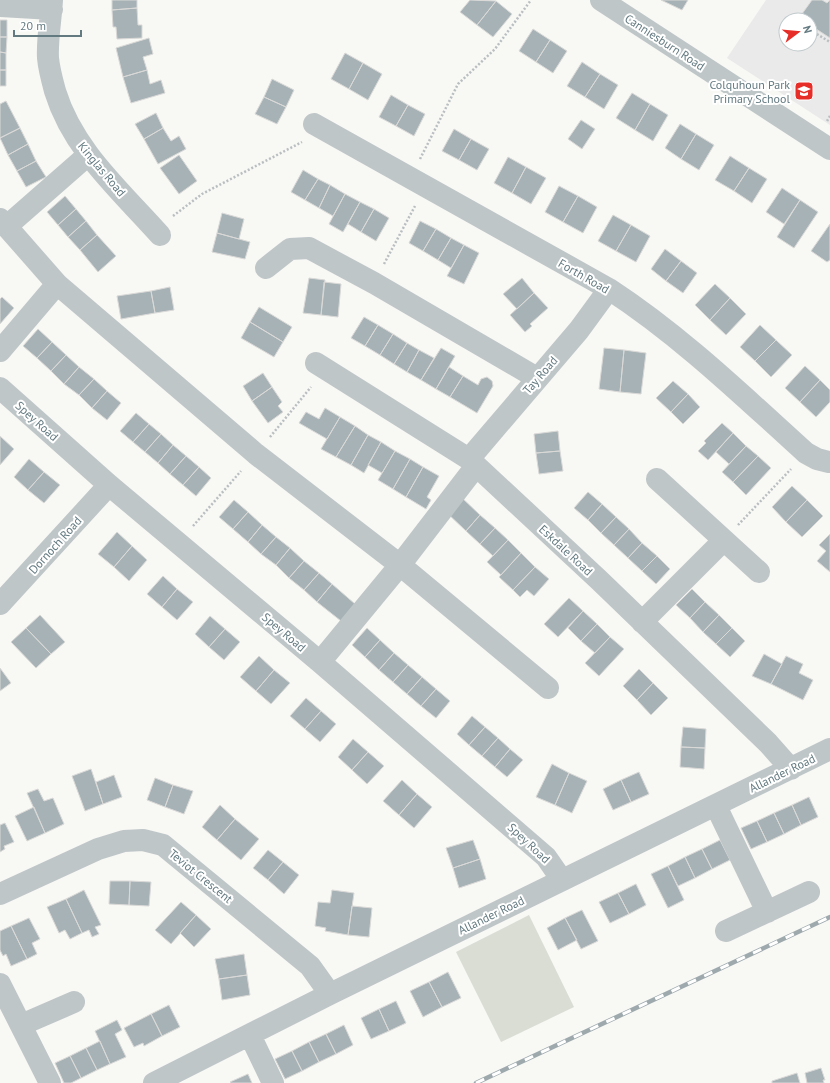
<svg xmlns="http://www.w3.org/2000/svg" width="830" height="1083" font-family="'PT Sans',sans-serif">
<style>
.built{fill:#e9eae9;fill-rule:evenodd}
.green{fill:#d9ddd4}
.building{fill:#a6b2b5;stroke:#dad9d8}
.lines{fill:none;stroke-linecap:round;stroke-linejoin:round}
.path{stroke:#b9bec0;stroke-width:2.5;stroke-dasharray:2 2;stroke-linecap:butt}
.minor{stroke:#bfc6c8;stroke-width:22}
.rail-casing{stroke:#9ea9ad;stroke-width:4.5}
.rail{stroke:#fff;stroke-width:3;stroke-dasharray:9;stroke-linecap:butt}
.labels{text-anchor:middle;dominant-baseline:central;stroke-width:4;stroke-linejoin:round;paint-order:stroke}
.street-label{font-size:12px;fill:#637a81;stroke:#fff}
.poi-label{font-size:12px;fill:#637a81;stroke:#fff;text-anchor:end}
</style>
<rect width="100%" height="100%" fill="#f8f8f5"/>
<!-- built -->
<path class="built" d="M766,0H830V125L727,58ZM786,20H810V44H786Z"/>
<!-- green -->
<path class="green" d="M529,915L574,1007L501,1042L456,952Z"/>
<!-- building -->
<path class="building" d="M112,0H137V8L112,10Z
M470,0L496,1L477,25L460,12Z
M661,0H688L682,10Z
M812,0H822L827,3L830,0V38L810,25V20L799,18Z
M496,1L512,14L493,37L477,25Z
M137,8L138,25H142V38L117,39L116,27H113L112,10Z
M0,20H7V37H0Z
M533,29L550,40L536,62L519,51Z
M0,37H7L6,53L0,52Z
M149,38L153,54L143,57L147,70L123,77L116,48Z
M550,40L567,51L553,73L536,62Z
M0,52L6,53V70H0Z
M345,53L363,63L349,89L331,79Z
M582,62L600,74L585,97L567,86Z
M363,63L382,74L368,100L349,89Z
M0,70H6V86H0Z
M147,70L150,84L161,80L165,93L131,103L123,77Z
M600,74L618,85L604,109L585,97Z
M272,79L294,90L286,107L264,97Z
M632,93L650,104L635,130L616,118Z
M391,95L408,105L396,126L379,117Z
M264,97L286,107L277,124L255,114Z
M6,101L20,128L0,138V104Z
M650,104L668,115L653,141L635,130Z
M408,105L425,114L414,136L396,126Z
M156,113L163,128L144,139L135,124Z
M581,120L595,129L582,149L568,139Z
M680,124L696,134L681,159L665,148Z
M20,128L28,144L8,155L0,138Z
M163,128L171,141L179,136L186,149L158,164L144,139Z
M454,129L471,139L459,160L442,151Z
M696,134L714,145L699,170L681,159Z
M471,139L489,149L477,170L459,160Z
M28,144L36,161L17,171L8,155Z
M179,155L197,181L179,194L160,168Z
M730,156L749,168L734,191L715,180Z
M508,157L526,167L512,193L494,183Z
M36,161L46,177L26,187L17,171Z
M526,167L546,178L531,204L512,193Z
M749,168L767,179L752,203L734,191Z
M303,170L318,179L305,200L291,192Z
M318,179L330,185L319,208L305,200Z
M330,185L345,194L333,216L319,208Z
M559,186L578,196L563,222L545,212Z
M782,188L800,200L784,224L766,212Z
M345,194L360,202L343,232L329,224Z
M65,196L76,209L58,225L47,212Z
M578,196L597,207L583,233L563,222Z
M800,200L818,212L794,248L777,237Z
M360,202L374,209L361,232L348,224Z
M76,209L86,221L68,237L58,225Z
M374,209L389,218L376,241L361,232Z
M222,213L244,219L239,239L217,233Z
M613,215L631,225L616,251L598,241Z
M86,221L97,235L80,250L68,237Z
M420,221L436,229L423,251L409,243Z
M830,224V260L827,262L811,251Z
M631,225L650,236L636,262L616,251Z
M436,229L451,238L438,260L423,251Z
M217,233L250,242L245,259L212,252Z
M97,235L116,256L98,272L80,250Z
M451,238L464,245L451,268L438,260Z
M464,245L479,253L464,284L447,276Z
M665,249L681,261L666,281L651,269Z
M681,261L697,273L683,293L666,281Z
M309,278L325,280L321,315L303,313Z
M522,278L534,293L517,309L503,294Z
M324,282L341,284L338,317L321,315Z
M715,284L730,298L710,320L695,305Z
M170,287L174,310L155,313L151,291Z
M151,291L155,313L121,319L117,296Z
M534,293L548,308L530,324L532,326L525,332L510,315Z
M2,297L14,308L0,324V299Z
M730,298L746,314L726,335L710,320Z
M259,307L292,327L283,342L250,322Z
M364,317L378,325L365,346L351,338Z
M250,322L283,342L274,357L241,338Z
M378,325L393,334L380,355L365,346Z
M760,325L776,340L755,361L740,347Z
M38,329L52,342L37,358L23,346Z
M393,334L407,343L394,364L380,355Z
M776,340L792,355L771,377L755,361Z
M52,342L66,355L51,371L37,358Z
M407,343L419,350L407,372L394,364Z
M441,348L455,356L436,389L421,380Z
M604,348L624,350L620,392L599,389Z
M419,350L434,358L421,380L407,372Z
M624,350L646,353L641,394L620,392Z
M66,355L79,367L64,384L51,371Z
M805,366L820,380L800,402L785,388Z
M79,367L94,379L79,395L64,384Z
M449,367L463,376L450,397L436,389Z
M263,373L272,387L252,401L243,386Z
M463,376L478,385L481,379L487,377L492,381L493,386L477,413L450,397Z
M94,379L107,391L92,408L79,395Z
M820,380L830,390V402L816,417L800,402Z
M673,381L688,394L671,412L656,398Z
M272,387L282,402L278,406L283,412L268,423L252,401Z
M107,391L121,403L107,420L92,408Z
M688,394L700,407L683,424L671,412Z
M325,408L340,417L327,439L299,423L306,412L319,419Z
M136,413L149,424L133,442L120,431Z
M340,417L355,426L336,457L321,449Z
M722,423L733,433L708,460L698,451L706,443L704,441Z
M149,424L161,434L145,452L133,442Z
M355,426L368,435L351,465L336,457Z
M558,431L560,451L536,453L534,434Z
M733,433L746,446L729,464L716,452Z
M161,434L173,445L158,463L145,452Z
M368,435L381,442L364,473L351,465Z
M0,436L14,449L0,465Z
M381,442L395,451L382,473L368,465Z
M173,445L186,456L170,474L158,463Z
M746,446L758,456L733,482L722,472Z
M395,451L410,459L393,489L378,480Z
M560,451L563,471L539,474L536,453Z
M186,456L199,467L183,485L170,474Z
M758,456L771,468L746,495L733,482Z
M29,459L44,472L28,490L14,477Z
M410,459L423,467L406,497L393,489Z
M199,467L211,478L196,496L183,485Z
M423,467L439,476L427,497L431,500L426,509L406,497Z
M44,472L60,485L44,503L28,490Z
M792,486L807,500L786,522L772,507Z
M588,492L602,504L588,520L574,508Z
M459,495L480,515L466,531L445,511Z
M234,500L248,512L233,529L219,517Z
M807,500L823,516L802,537L786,522Z
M602,504L616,517L601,533L588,520Z
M248,512L262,525L248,542L233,529Z
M480,515L495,528L480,544L466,531Z
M616,517L629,529L614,545L601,533Z
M262,525L276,537L261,554L248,542Z
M495,528L508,540L493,556L480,544Z
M629,529L642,543L628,558L614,545Z
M117,532L132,546L114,567L98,554Z
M830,534V572L817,561L826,551L819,545Z
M276,537L290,548L276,565L261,554Z
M508,540L521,553L501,575L487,562Z
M642,543L657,556L642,571L628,558Z
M132,546L147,560L129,581L114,567Z
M290,548L304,561L289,578L276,565Z
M521,553L535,567L513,590L499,577Z
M657,556L670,569L656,584L642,571Z
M304,561L319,573L304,590L289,578Z
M535,567L549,579L534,596L527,590L520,597L513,590Z
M319,573L332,584L317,602L304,590Z
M163,576L177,589L162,607L147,594Z
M332,584L355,604L341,621L317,602Z
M177,589L193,602L177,620L162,607Z
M692,589L705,602L690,618L676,605Z
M569,598L583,611L558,637L544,624Z
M705,602L719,615L703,632L690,618Z
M583,611L597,624L581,641L568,628Z
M40,615L65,642L51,654L26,628Z
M719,615L732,628L716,644L703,632Z
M210,616L225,629L209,647L195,634Z
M597,624L610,637L595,653L581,641Z
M26,628L51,654L36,668L11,642Z
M367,628L380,640L365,657L352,645Z
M732,628L745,641L730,657L716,644Z
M225,629L240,642L224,660L209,647Z
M610,637L624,649L599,676L585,663Z
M380,640L394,653L379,670L365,657Z
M394,653L408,665L393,682L379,670Z
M764,654L782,664L771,684L752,676Z
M259,656L274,670L256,691L240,677Z
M786,656L803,664L799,673L813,680L803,700L771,684Z
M408,665L422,677L407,694L393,682Z
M0,668L11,683L0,691Z
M639,669L653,683L637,700L623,686Z
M274,670L290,683L271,704L256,691Z
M422,677L436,689L421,706L407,694Z
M653,683L668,698L651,715L637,700Z
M436,689L450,701L436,718L421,706Z
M306,698L321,711L305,729L290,716Z
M321,711L336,724L320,742L305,729Z
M472,716L485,727L469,745L457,734Z
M485,727L498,738L482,756L469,745Z
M683,727L706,729L705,748L681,747Z
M498,738L510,749L495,767L482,756Z
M353,739L368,752L352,770L338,757Z
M681,747L705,748L704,769L680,767Z
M510,749L523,760L507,777L495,767Z
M368,752L384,766L367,784L352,770Z
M552,764L569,773L555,805L536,797Z
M91,769L103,804L85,811L72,776Z
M639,772L649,794L631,802L621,780Z
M569,773L587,781L572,813L555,805Z
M114,775L122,797L103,804L96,782Z
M155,778L173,785L165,807L147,800Z
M402,780L417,794L399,815L383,801Z
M621,780L631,802L613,810L603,789Z
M173,785L193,791L184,814L165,807Z
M38,789L44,801L53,798L64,824L45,833L27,793Z
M417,794L432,807L414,828L399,815Z
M809,797L818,817L801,825L792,805Z
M220,805L235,819L217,840L202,827Z
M792,805L801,825L784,834L774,813Z
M34,807L45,833L27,841L15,816Z
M774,813L784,834L767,842L757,821Z
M235,819L259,839L241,860L217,840Z
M757,821L767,842L751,849L741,828Z
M5,823L14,842L4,846L5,849L0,852V825Z
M473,840L480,859L453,868L446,848Z
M720,840L730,860L712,869L702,849Z
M702,849L712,869L695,878L685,857Z
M268,850L283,862L268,880L253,868Z
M685,857L695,878L678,886L668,866Z
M480,859L486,879L459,888L453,868Z
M283,862L299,875L284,894L268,880Z
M668,866L684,900L668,908L651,874Z
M110,881H130L129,905L109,904Z
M130,881L151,882L149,906L129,905Z
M636,884L646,905L629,914L618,893Z
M84,890L101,925L95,927L99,934L92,937L89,930L82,933L66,899Z
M332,890L354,893L348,935L325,931L326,928L315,926L318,902L330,903Z
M618,893L629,914L610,923L599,902Z
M66,899L82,933L70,939L65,930L59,933L47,907Z
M181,902L196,915L171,944L155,930Z
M352,906L372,908L369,937L348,935Z
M582,910L598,941L581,949L565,918Z
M196,915L211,929L194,947L180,933Z
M29,918L40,939L32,943L37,954L27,959L11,926Z
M565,918L577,940L558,950L547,928Z
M11,926L27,959L11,966L6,954L3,956L0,950V931Z
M244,954L247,975L219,979L215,959Z
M448,972L461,998L442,1007L429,982Z
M247,975L250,995L222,1000L219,979Z
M429,982L442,1007L423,1017L410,991Z
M396,1001L406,1023L389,1031L379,1009Z
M169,1005L180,1027L162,1036L151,1014Z
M379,1009L389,1031L371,1039L361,1018Z
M151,1014L162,1036L144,1046L143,1043L134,1047L124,1028Z
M117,1020L122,1030L115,1034L126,1057L110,1064L95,1031Z
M344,1025L353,1045L336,1054L326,1034Z
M326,1034L336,1054L319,1062L309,1042Z
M100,1041L110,1064L97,1070L86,1048Z
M309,1042L319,1062L302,1071L292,1051Z
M86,1048L97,1070L81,1078L70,1056Z
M292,1051L302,1071L285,1079L275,1059Z
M70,1056L81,1078L71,1083H64L55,1063Z
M821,1068L825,1080H823L824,1083H807L805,1073Z
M797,1073L800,1083H772V1081Z
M248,1074L252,1083H231L230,1082Z"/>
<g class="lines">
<!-- path -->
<path class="path" d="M810,30L830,42
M827,121L830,116
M420,159L458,84L495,49L531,0
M173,216L202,194L302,142
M384,264L415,206
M270,437L311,387
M738,525L791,469
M193,526L241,471"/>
<!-- minor -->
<path class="minor" d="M52,0C51,19 47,39 48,58C49,69 52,80 55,91C73,150 120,190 160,235
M601,0L830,149
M0,6L52,9
M314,124L609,289C681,336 743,396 806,453L817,459L829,462
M0,219L57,284L256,454L400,565L548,688
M7,226L88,155
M266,268L290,249L309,248L374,283L537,378
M0,351L57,284
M316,363L469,459L599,580L768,743L791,769
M0,388L109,485L320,662L546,857L562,880
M469,459L579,330L609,289
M657,479L759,572
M0,604L109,485
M642,622L723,541
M320,662L400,565L476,466
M716,806L767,912
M0,894L98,849L124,841L143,840L163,845L310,966L330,994
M726,931L809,892
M0,984L50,1083
M21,1025L74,1002
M250,1035L273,1083
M154,1083L330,994L830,749"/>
<defs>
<path id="rail" d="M476,1083L830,917"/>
</defs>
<!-- rail casing -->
<use href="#rail" class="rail-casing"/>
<!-- rail -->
<use href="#rail" class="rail"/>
</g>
<!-- icons -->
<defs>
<symbol id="school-square" viewBox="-11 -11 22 22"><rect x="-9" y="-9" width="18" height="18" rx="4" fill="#e62d28" stroke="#fff"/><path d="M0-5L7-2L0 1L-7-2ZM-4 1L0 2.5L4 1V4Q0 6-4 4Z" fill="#fff"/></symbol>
</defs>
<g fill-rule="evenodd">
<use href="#school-square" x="793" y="80" width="22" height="22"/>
</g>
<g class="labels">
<!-- street labels -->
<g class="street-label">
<text transform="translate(665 42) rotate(33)">Canniesburn Road</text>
<text transform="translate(102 169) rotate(50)">Kinglas Road</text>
<text transform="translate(584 276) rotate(30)">Forth Road</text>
<text transform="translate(540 375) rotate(-49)">Tay Road</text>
<text transform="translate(37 421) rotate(42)">Spey Road</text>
<text transform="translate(55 545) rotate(-48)">Dornoch Road</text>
<text transform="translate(566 550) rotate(43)">Eskdale Road</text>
<text transform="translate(284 632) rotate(40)">Spey Road</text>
<text transform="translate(782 773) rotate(-26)">Allander Road</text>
<text transform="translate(529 843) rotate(43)">Spey Road</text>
<text transform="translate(201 876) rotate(39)">Teviot Crescent</text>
<text transform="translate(491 915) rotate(-26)">Allander Road</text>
</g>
<!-- poi labels -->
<g class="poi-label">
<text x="790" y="84">Colquhoun Park<tspan x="790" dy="14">Primary School</tspan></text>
</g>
</g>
<!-- north arrow -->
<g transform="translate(798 32) rotate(74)"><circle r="19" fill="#ffffff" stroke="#c1cacd"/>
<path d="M0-3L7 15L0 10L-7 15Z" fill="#e62d28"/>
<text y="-6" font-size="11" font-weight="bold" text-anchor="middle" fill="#637a81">N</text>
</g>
<!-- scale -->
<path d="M14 30v6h67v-6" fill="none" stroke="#637a81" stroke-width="2"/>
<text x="20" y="30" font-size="12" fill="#637a81" stroke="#ffffff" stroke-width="3" paint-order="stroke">20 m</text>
</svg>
